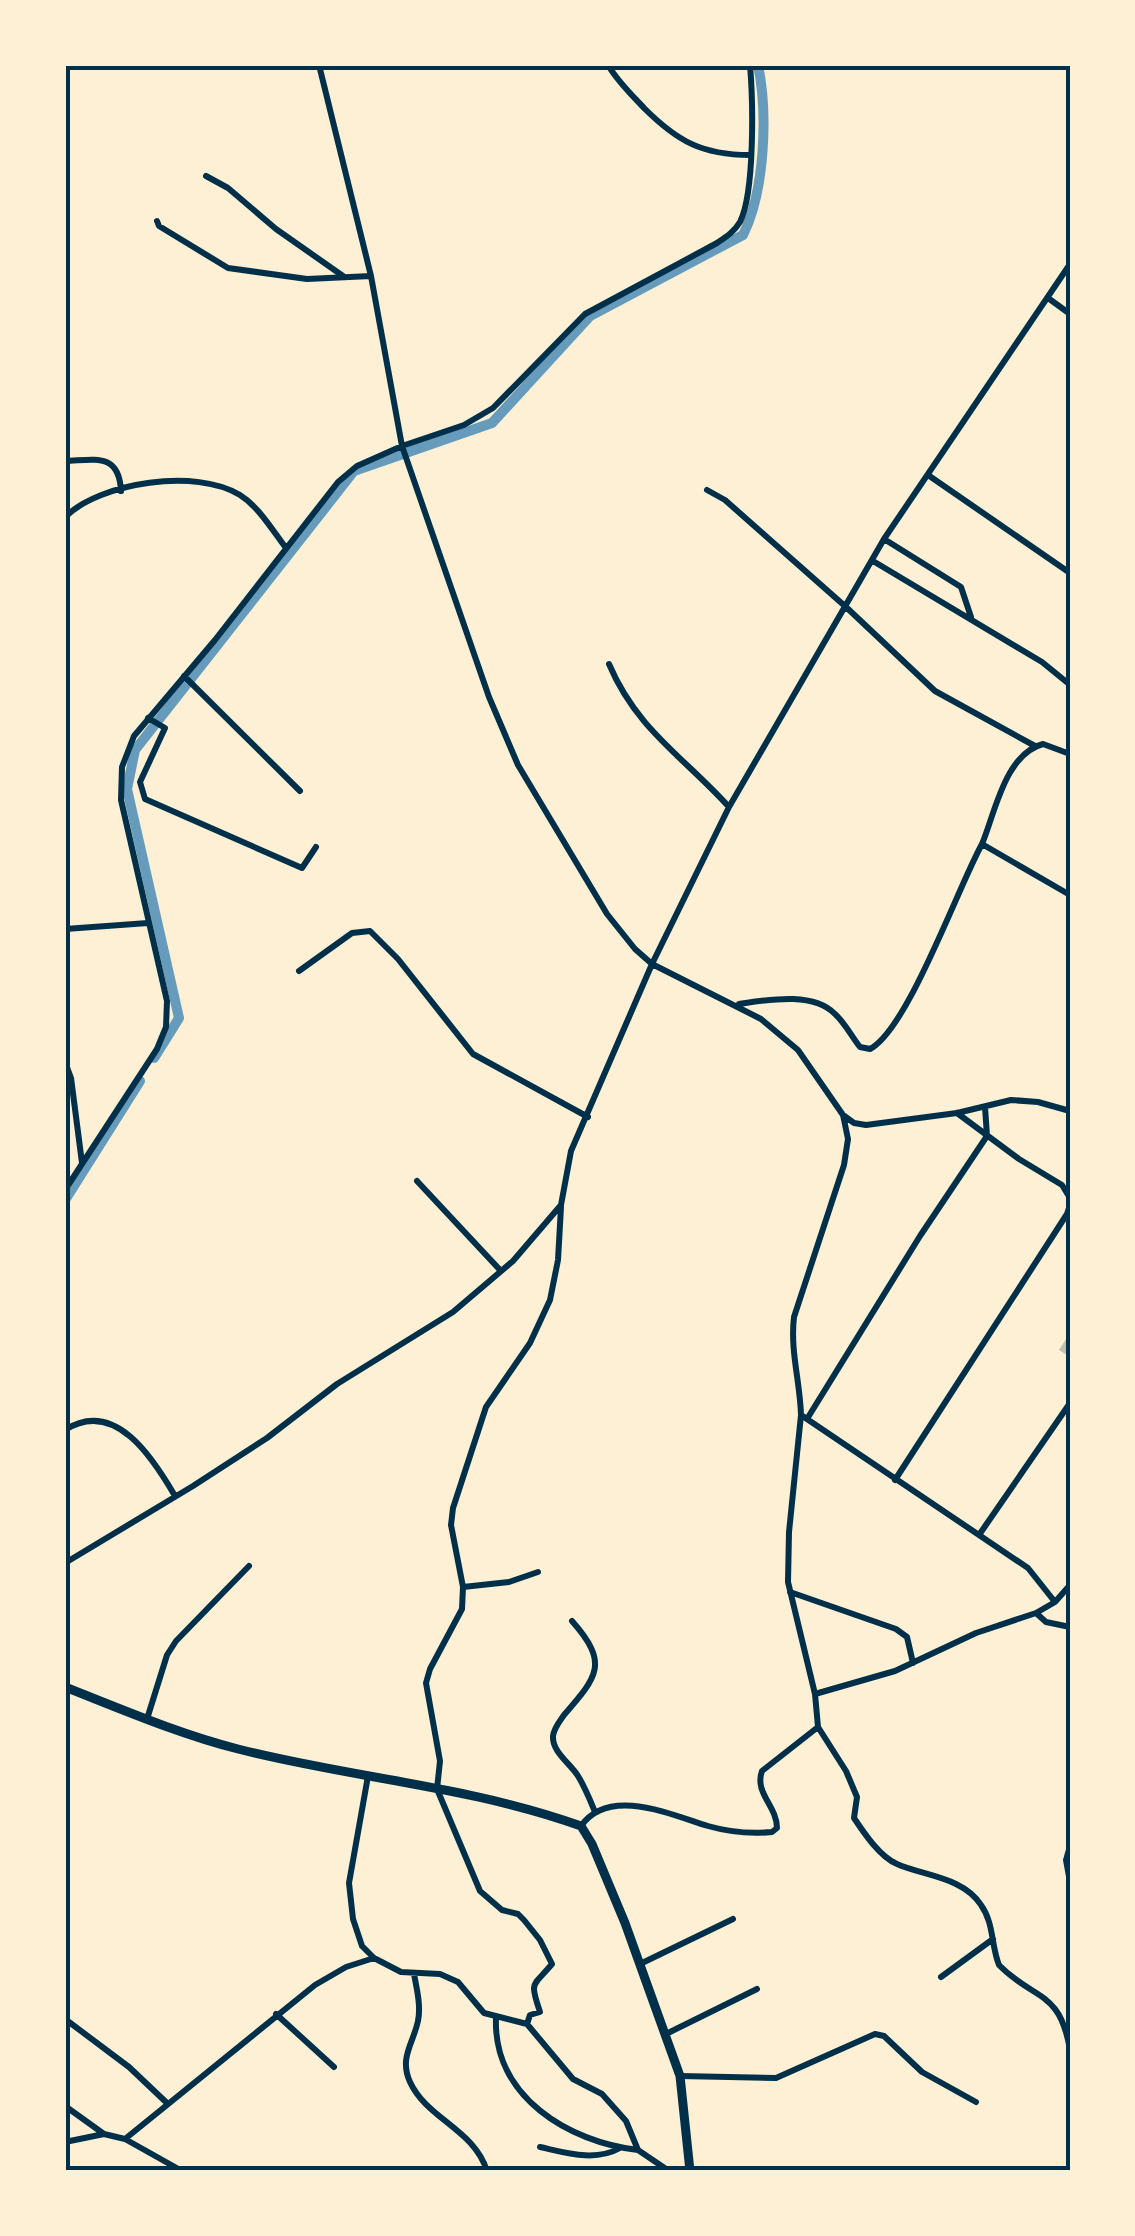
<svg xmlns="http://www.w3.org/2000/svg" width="1135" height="2236" font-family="Barlow,sans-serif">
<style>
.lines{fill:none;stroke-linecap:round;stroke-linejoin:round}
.canal{stroke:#669bbc;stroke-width:10}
.building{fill:#bec0b2}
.minor{stroke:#003049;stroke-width:6}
.secondary{stroke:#003049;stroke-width:9}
.neatline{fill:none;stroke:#003049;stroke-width:4}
</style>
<rect width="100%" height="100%" fill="#fdf0d5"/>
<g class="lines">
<!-- canal -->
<path class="canal" d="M154,1058L179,1018L127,789L135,750L354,471L492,423L590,316L743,235C765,191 768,113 758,65
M65,1200L140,1081"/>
</g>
<!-- building -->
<path class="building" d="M1070,1333V1357L1059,1350Z"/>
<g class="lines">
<!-- minor -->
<path class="minor" d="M319,65L371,276L402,446L489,697L518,765L607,914L635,949L652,964L761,1019L798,1050L843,1115L848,1139L844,1165L794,1317C790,1351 800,1381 801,1415L979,1535L1070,1403
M608,65C618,82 631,94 644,108C677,141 702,155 750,155
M206,176L228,188L276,229L343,276
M157,221L159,226L228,268L307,279L371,276
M1048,298L1070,314
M65,461C95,460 119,452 121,491
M928,475L1070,573
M707,490L725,500L846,607L935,691L1035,746
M65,517C101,482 196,468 240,495C259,507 273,531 286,548
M884,539L961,587L971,617
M873,561L1042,662L1069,684
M609,664C637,730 684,757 729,807
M184,676L300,791
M148,718L165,728L140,782L145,799L302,868L316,847
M982,844C995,813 1005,754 1043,744L1070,754
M65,929L148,923
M299,971L352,933L370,931L398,959L473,1054L588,1117
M739,1004C767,1000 813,991 835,1014C845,1023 852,1037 860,1047L870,1049C908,1029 958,887 982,844L1070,895
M65,1062L71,1078L82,1163
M957,1113L1019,1159L1062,1185L1070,1198
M843,1115L854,1123L866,1125L957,1113L1011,1100L1038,1102L1070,1111
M417,1181L501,1271
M65,1190L157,1049L166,1027L167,1001L121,800L122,767L134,736L215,640L338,482L357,466L402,446L464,425L493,408L585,314L717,243C726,237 734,232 740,222C755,192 753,100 750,65
M801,1415L789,1532L788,1582L815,1694
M807,1419L920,1236L987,1136L985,1107
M65,1430C115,1398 153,1458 175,1496
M895,1480L1067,1214L1070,1205
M979,1535L1028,1568L1055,1602
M65,1563L193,1486L267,1438L337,1384L453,1312L513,1261L561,1205L571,1151L652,964L729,807L884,539L1070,264
M1070,1585L1055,1602L1036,1613L1046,1622L1070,1627
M463,1587L509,1582L538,1572
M790,1592L896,1629L907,1637L913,1663
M572,1621C609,1663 598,1676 564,1715C559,1722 554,1728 553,1736C552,1752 570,1763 578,1776C585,1787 590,1800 595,1812
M147,1719L167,1655L176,1641L249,1566
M818,1727L846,1771L857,1797L854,1818C864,1833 880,1857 897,1864C924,1876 963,1877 981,1905C994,1923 991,1945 999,1965C1034,2001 1060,1989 1070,2050
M368,1776L349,1883L353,1919L362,1946L374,1958L401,1972L440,1974L458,1982L484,2013L527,2024L573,2079L602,2094L626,2121L638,2150L669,2171
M581,1826C609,1786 672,1815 708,1826C729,1832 750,1834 772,1832L777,1828C777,1806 754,1793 762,1771L818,1727L815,1694L895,1671L976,1633L1036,1613
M1070,1846L1066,1860L1070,1882
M640,1964L733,1919
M414,1974C417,1990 421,2006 418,2021C413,2044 399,2058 410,2082C427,2119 474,2129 487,2171
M941,1977L993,1939
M276,2014L334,2067
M496,2018C493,2097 569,2142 638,2150
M65,2019L129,2067L168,2104
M527,2024L530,2015L540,2012C529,1980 533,1987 552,1964L540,1940L524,1920L518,1914L502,1910L480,1891L437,1789L440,1761L426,1683L430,1669L462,1609L463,1587L451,1525L453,1508L486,1407L530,1343L550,1300L558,1260L561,1207
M666,2034L757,1989
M680,2076L776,2078L875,2034L884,2036L922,2072L976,2102
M65,2106L104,2134L65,2142
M104,2134L125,2139L315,1985L346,1967L374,1958
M125,2139L182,2171
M540,2147C567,2153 595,2162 620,2148"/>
<!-- secondary -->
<path class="secondary" d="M65,1687C121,1709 179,1734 238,1749C351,1778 470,1786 581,1826L592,1844L625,1923L680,2076L690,2171"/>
</g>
<!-- border -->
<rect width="1135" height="2236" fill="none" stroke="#fdf0d5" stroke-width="135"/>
<rect x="68" y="68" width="1000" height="2100" class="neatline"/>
</svg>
